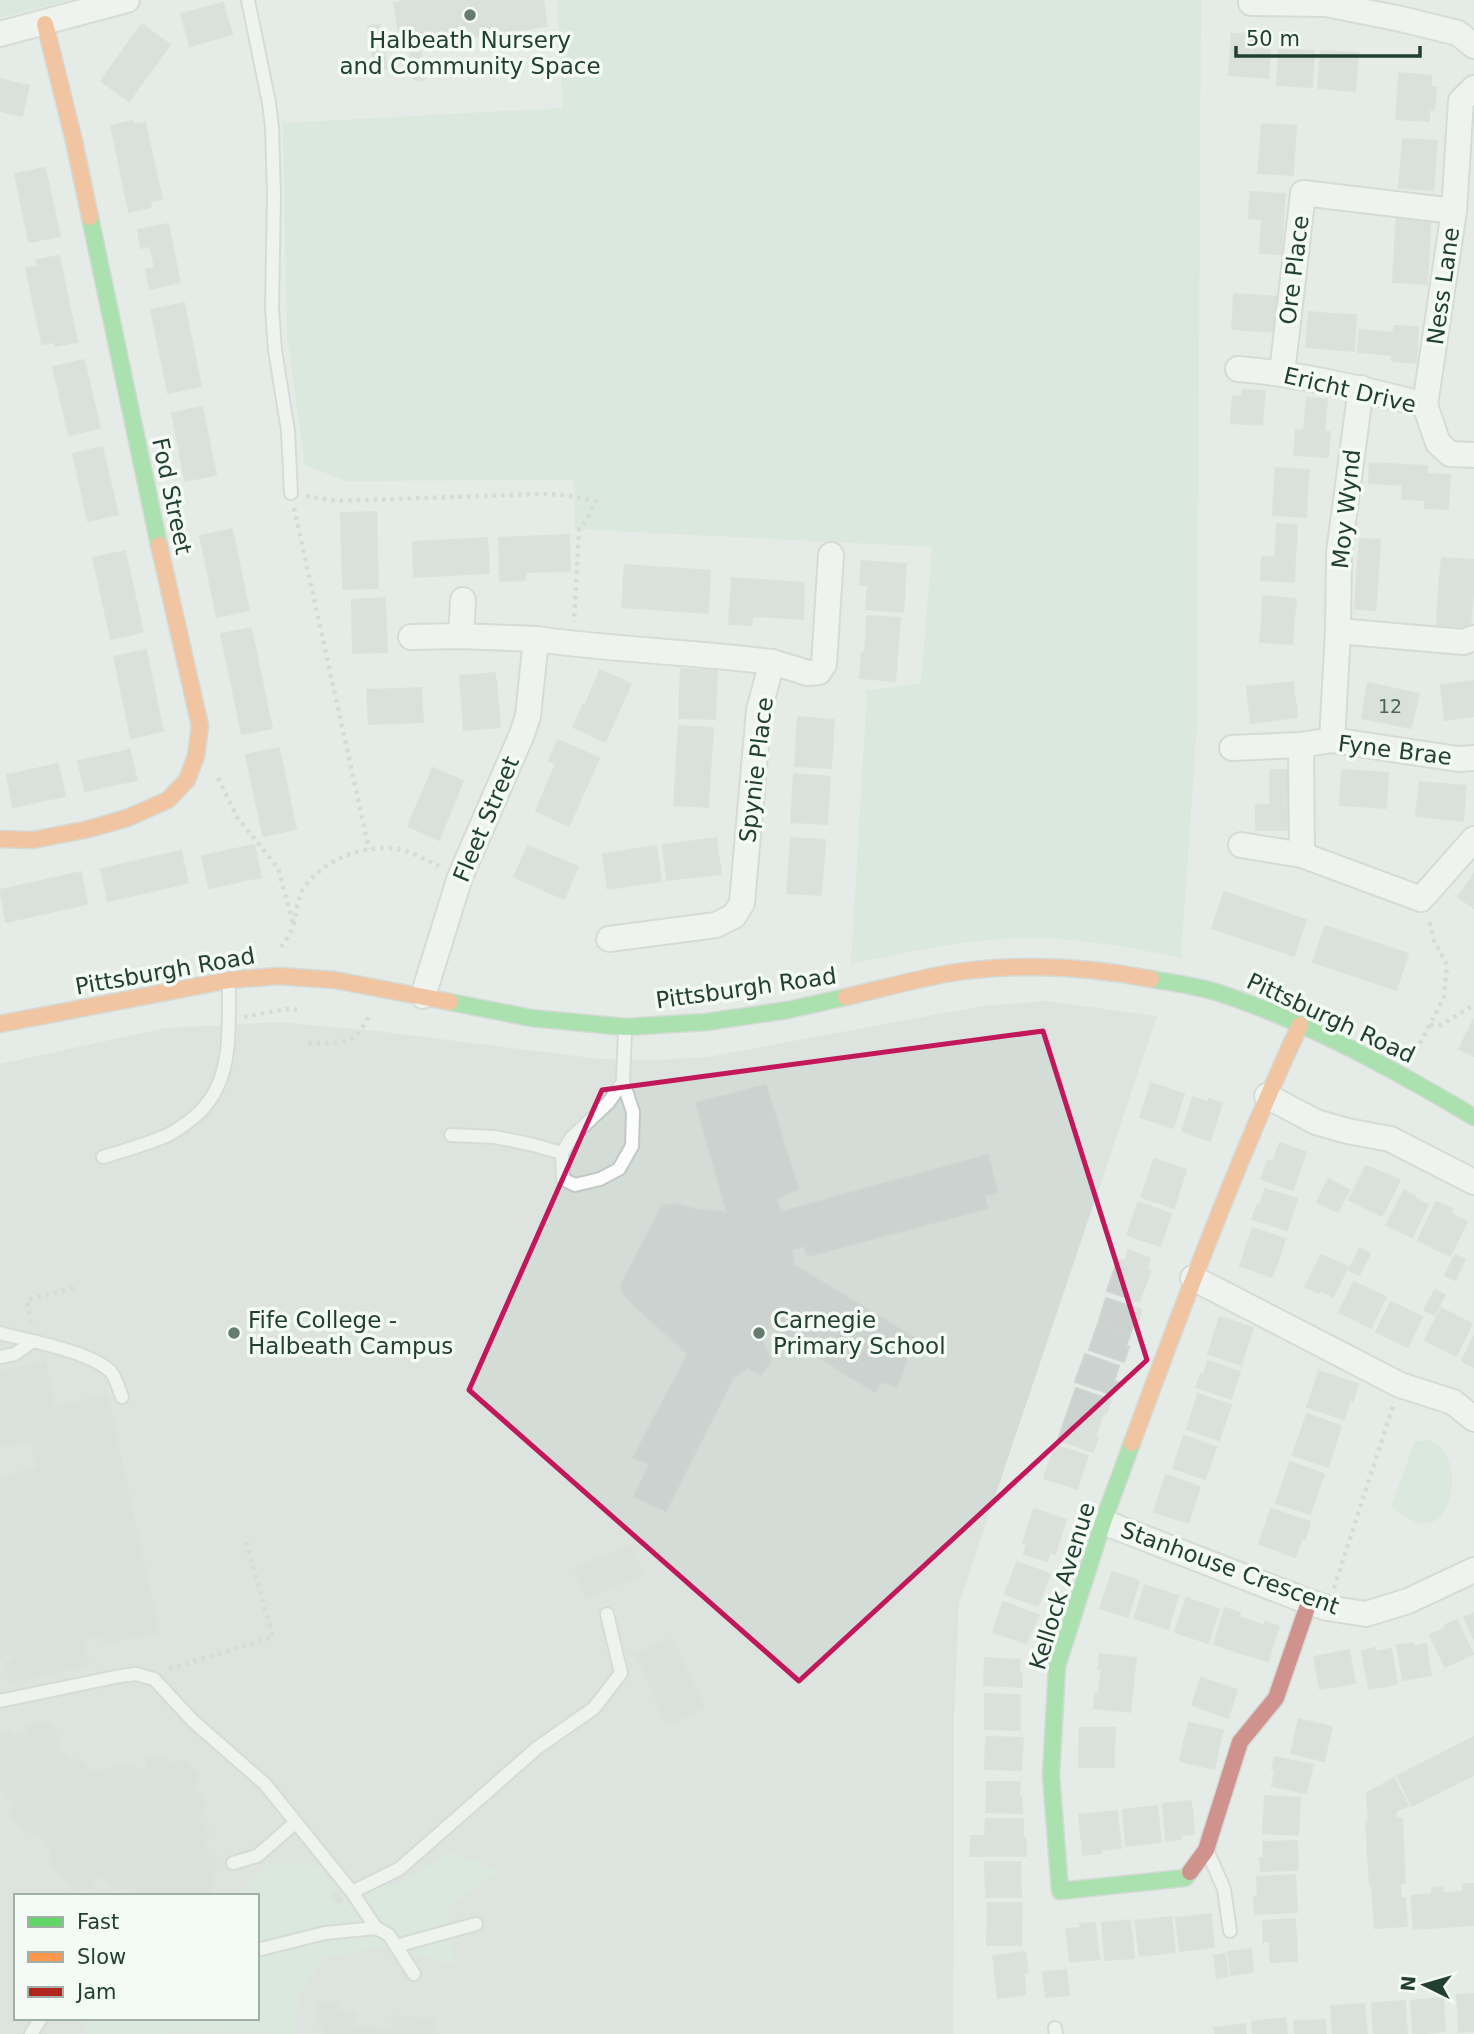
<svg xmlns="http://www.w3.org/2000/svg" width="1474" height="2034" font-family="'DejaVu Sans',sans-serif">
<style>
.built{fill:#d3dcd6;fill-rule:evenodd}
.green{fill:#cee4d0}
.building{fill:#ccd2cf;stroke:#ced4d0;stroke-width:2}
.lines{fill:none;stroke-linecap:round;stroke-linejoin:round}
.lane-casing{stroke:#c2c8c4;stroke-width:16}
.street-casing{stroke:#c2c8c4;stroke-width:28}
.fast-casing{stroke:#bec7c3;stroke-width:19}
.slow-casing{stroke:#bec7c3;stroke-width:19}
.jam-casing{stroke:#bec7c3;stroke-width:19}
.path{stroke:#c2cbc5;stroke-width:4.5;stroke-dasharray:3.5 5;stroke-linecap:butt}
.lane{stroke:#fbfcfb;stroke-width:12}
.street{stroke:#fbfcfb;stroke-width:24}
.fast{stroke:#63d668;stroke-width:16}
.slow{stroke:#ff974d;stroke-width:16}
.jam{stroke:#b3261e;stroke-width:16}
.marked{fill:none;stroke:#c2185b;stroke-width:5;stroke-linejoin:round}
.poi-dot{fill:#667c71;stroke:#f4faf5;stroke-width:2.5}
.labels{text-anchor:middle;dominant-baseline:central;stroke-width:7;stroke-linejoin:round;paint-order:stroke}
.number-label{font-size:19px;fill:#4c6559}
.poi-label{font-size:23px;fill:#214031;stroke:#f4faf5;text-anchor:start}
.street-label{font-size:23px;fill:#214031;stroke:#f4faf5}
</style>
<rect width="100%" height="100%" fill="#e5ebe7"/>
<!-- built -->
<path class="built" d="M1046,1001L1157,1016L959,1603L954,1717L953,2034H0V1064L165,1028L279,1022L377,1031L601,1059L654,1060L707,1057L982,1006ZM16,1896H257V2018H16Z"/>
<!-- green -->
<path class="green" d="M0,0H70L0,18Z
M557,0H1201L1197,726L1181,958C1134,948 1086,939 1037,938C975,937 912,951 851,964L867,691L921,683L932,547L575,529L574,480L346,481L305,465L287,336L283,123L563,108Z
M1428,1440C1474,1453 1450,1568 1392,1505L1414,1442Z
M452,1852L498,1871L448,1907L455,1966L387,1946L323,1958L299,1996L294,2034L196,2030L167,2034H87L84,2018H257V1896H230L242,1892L272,1862L319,1866L338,1892L400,1883Z"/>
<!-- building -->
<path class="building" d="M401,0H543L547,26L422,45V42L401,45L394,3L401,2Z
M223,3L232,34L190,46L181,14Z
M142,24L170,45L129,101L101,81Z
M380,25L387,68L375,70L368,26Z
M1232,34L1253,35L1252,49L1270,50L1268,78L1229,75Z
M1279,49L1314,51L1312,87L1277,85Z
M1321,51L1358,53L1355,91L1318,88Z
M421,52L422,64L411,65L410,53Z
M412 74a7 7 0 1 1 14 0a7 7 0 1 1-14 0Z
M1399,73L1431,76V87H1436L1434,110H1429V121L1396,119Z
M0,79L29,86L22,116L0,111Z
M132,121L133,125L145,123L162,199L150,201L151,207L129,212L111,126Z
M1262,124L1296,126L1293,175L1258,173Z
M1403,139L1437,141L1435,166L1401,163Z
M1401,163L1435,166L1433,190L1399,188Z
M45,168L60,236L29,242L15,174Z
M1250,192L1285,194L1281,254L1260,253L1262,219L1249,218Z
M1397,211L1431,213L1427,284L1393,282Z
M168,224L180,282L150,289L146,270L155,268L150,246L141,248L138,230Z
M59,256L77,342L55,346L54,342L42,344L26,268L38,266L36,260Z
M1234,294L1280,297L1278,332L1232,329Z
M184,303L201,386L168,393L151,310Z
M1309,312L1332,314L1330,349L1306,347Z
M1332,314L1356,315L1354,351L1330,349Z
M1394,326L1418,327L1416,363L1392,361Z
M1359,330L1394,333L1392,355L1358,352Z
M84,360L100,428L69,435L53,367Z
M1243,390L1265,391L1262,425L1231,423L1233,396L1242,397Z
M1307,398L1327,399L1324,432L1304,430Z
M202,407L216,475L185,481L172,413Z
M1296,430L1330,432L1328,457L1294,455Z
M102,447L118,514L88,521L73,454Z
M1370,463L1404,465L1403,485L1369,483Z
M1404,465L1427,466L1425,500L1402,499Z
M1276,468L1309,470L1307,493L1274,491Z
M1427,474L1450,475L1448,509L1425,508Z
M1274,491L1307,493L1306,517L1273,515Z
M376,512L378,588L343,589L341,513Z
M1277,524L1297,525L1295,559L1275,558Z
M232,529L249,610L217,617L200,536Z
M569,535L570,571L525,572V580L500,581L499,538Z
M487,538L489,573L414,577L413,542Z
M1360,539L1380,540L1378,575L1357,574Z
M125,551L143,632L111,639L93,558Z
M1262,557L1295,559L1294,582L1261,580Z
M1442,558L1474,560V583L1440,580Z
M862,561L906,564L903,612L866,609L868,585H860Z
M625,565L710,571L708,613L622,607Z
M1357,574L1378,575L1375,610L1355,609Z
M732,578L804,583L803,619L752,616V625L729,624Z
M1440,580L1474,583L1472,605L1438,603Z
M1263,596L1296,599L1294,621L1262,619Z
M385,598L387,652L353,653L352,600Z
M1438,603L1472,605L1470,628L1437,625Z
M867,616L900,618L895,681L860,678L862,652L865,653Z
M1262,619L1294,621L1292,644L1260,642Z
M251,628L272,728L242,734L221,634Z
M146,650L163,731L131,738L114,657Z
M681,669L717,671L715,719L679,718Z
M600,670L631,684L605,742L573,727L583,705L585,706Z
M495,673L500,727L464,730L460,676Z
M1474,681V716L1445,720L1441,685Z
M1293,682L1297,717L1251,723L1247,687Z
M1368,683L1419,694L1411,728L1362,718Z
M421,688L423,722L369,724L367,690Z
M798,717L834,720L831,768L795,766Z
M679,726L713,728L708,807L674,805Z
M558,740L599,758L569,826L536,811L556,764L549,761Z
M129,748L137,780L85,791L78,761L130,750Z
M279,748L296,829L263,836L246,755Z
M58,764L65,796L13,807L7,775Z
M433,768L463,781L439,840L408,826Z
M1270,770H1290V805H1270Z
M1342,770L1388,773L1386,808L1340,805Z
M794,774L830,777L827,824L791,822Z
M1420,782L1466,786L1463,821L1416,816Z
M1256,805H1290V830H1256Z
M716,838L721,874L667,880L663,845Z
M791,838L825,840L821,895L787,893Z
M254,845L261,877L209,888L202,856Z
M528,846L578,867L564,899L514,877Z
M656,846L661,881L608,889L603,854Z
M181,851L188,883L108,901L101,869Z
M81,872L87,904L6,922L0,890Z
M1474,874V908L1458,897Z
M1224,892L1306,920L1294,956L1212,928Z
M1325,926L1408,954L1396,990L1313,962Z
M1474,1019V1056L1459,1049Z
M1151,1083L1184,1094L1173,1128L1140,1117Z
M766,1085L798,1189L776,1199L781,1212L988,1155L997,1192L984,1196L988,1208L808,1256L804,1246L791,1249L794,1265L914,1338L897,1387L881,1381L875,1392L770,1327L760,1337L771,1360L761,1375L747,1367L733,1378L666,1511L634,1496L650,1464L633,1458L688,1354L634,1305L624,1294L621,1285L662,1206L674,1204L699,1210L727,1212L696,1103Z
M1193,1097L1208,1102L1209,1099L1222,1103L1210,1141L1182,1131Z
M1280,1143L1306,1152L1293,1190L1261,1179L1268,1160L1273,1162Z
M1154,1159L1186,1170L1180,1189L1148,1178Z
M1366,1166L1400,1180L1382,1216L1349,1200Z
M1148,1178L1180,1189L1174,1208L1141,1197Z
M1328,1179L1349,1190L1338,1212L1317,1202Z
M1265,1189L1297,1199L1287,1230L1252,1219L1257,1205L1260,1206Z
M1404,1190L1415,1196L1414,1198L1428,1205L1412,1237L1386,1225Z
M1138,1202L1171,1214L1160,1246L1127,1235Z
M1436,1202L1452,1209L1450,1213L1467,1222L1450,1256L1418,1240Z
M1253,1228L1285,1239L1279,1258L1246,1247Z
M1246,1247L1279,1258L1272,1277L1240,1266Z
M1360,1248L1370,1254L1359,1275L1349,1270Z
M1128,1250L1150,1258L1147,1268L1125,1261Z
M1321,1255L1348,1267L1333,1297L1320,1290L1319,1293L1305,1287Z
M1455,1255L1465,1260L1455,1280L1445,1275Z
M1118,1259L1151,1270L1139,1302L1107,1291Z
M1354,1282L1386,1297L1371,1328L1339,1312Z
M1435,1290L1445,1295L1434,1315L1424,1310Z
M1106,1298L1142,1310L1137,1324L1134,1323L1130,1335L1098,1324Z
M1391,1302L1422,1317L1408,1347L1376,1332Z
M1441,1308L1472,1324L1456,1356L1425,1340Z
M1220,1317L1253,1328L1247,1346L1214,1335Z
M1098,1324L1130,1335L1126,1346L1129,1347L1124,1362L1089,1350Z
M1214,1335L1247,1346L1241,1365L1208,1354Z
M1474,1336V1367L1462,1361Z
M1085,1354L1119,1366L1114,1381L1118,1382L1113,1395L1075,1382Z
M1208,1361L1240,1372L1231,1399L1196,1387L1201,1374L1204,1375Z
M45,1362L55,1407L107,1395L159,1632L103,1644L101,1635L83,1639L89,1665L9,1683L5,1662L14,1660L13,1653L0,1656V1477L37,1468L30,1440L0,1447V1372Z
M1319,1371L1358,1384L1353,1401L1350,1400L1344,1419L1307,1407Z
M1076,1388L1111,1400L1106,1414L1103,1413L1099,1425L1067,1414Z
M1198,1394L1231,1405L1219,1440L1187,1429Z
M1067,1414L1099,1425L1095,1437L1098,1438L1093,1452L1058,1440Z
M1307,1414L1341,1426L1328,1467L1293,1455Z
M1184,1436L1216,1447L1205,1479L1173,1468Z
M1055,1445L1088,1456L1077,1489L1044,1478Z
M1290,1462L1324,1474L1310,1514L1276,1503Z
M1166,1475L1200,1487L1194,1505L1160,1493Z
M1160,1493L1194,1505L1188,1523L1154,1512Z
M1034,1509L1066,1520L1055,1554L1023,1543Z
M1271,1509L1310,1522L1305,1539L1302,1538L1295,1557L1259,1544Z
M1027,1544L1050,1552L1047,1561L1024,1554Z
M631,1545L643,1575L587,1598L575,1568Z
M1017,1562L1050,1574L1038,1606L1005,1594Z
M1112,1572L1139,1581L1128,1617L1100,1608Z
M1145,1585L1178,1596L1168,1629L1134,1618Z
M1186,1598L1219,1609L1208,1643L1175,1632Z
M1003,1602L1039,1615L1026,1643L993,1632Z
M1225,1608L1240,1613L1239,1617L1251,1621L1240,1653L1214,1644Z
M1474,1613V1639L1464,1617Z
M1457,1620L1473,1654L1445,1667L1430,1635L1446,1628L1445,1625Z
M1251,1621L1264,1626L1265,1622L1279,1626L1268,1661L1240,1653Z
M672,1638L704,1708L667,1725L636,1655Z
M1412,1643L1413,1647L1426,1644L1431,1675L1403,1680L1397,1645Z
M1375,1648V1652L1391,1649L1397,1684L1369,1689L1362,1651Z
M1349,1650L1355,1683L1320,1689L1314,1657Z
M1100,1654L1136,1658L1133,1685L1100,1681L1102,1669H1098Z
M985,1658L1020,1660L1019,1673H1022V1687L984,1685Z
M1201,1678L1237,1690L1228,1718L1192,1705Z
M1100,1681L1133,1685L1130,1712L1094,1708L1095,1694H1099Z
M985,1694L1020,1695V1730L985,1729Z
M1299,1719L1332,1727L1324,1761L1291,1753Z
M46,1721L60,1737L58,1747L69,1760L81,1759L92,1772L133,1763L138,1770L146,1768L147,1759L164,1756L170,1763L186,1760L198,1774L194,1789L205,1801L199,1820L210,1832L204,1848L217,1861L210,1896H138L132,1888L115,1890L105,1877L97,1876L92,1889L74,1891L49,1861L51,1848L38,1833L25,1832L11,1816L14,1804L2,1789H0V1733L10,1731L15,1736L26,1734L28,1726Z
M1189,1723L1223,1730L1218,1750L1184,1742Z
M1080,1728H1115L1114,1748L1079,1747Z
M986,1737L1023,1738L1021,1770L985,1769Z
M1474,1737V1775L1412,1806L1397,1776Z
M1184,1742L1218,1750L1214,1769L1180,1761Z
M1079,1747L1114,1748V1767H1079Z
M1275,1757L1313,1765L1306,1793L1272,1786L1275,1770L1272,1769Z
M1394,1778L1408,1806L1396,1811V1819H1402L1405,1883L1400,1884L1401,1898H1405L1407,1926L1375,1928L1372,1885H1370L1366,1822L1369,1821L1367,1793Z
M987,1782H1020L1019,1797H1022V1813L986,1812Z
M1265,1796L1300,1798L1298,1835L1263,1833Z
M1191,1801L1194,1834L1180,1835L1181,1839L1166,1841L1163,1804Z
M1157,1806L1161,1842L1126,1846L1123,1810Z
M1117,1811L1121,1848L1101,1850V1853L1083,1855L1079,1815Z
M986,1819H1023V1838H1026V1856H970L971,1836H985Z
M1297,1841L1298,1870L1261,1871L1260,1858H1264L1263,1842Z
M985,1862H1020L1021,1897H986Z
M1295,1875L1297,1912L1255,1914L1254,1897H1258L1257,1877Z
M1463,1884H1473L1474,1925L1414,1929L1411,1896L1432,1894V1888L1443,1887V1893L1463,1892Z
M337,1892L343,1900L337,1905L331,1896Z
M988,1903H1022L1021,1945H987Z
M1211,1914L1214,1947L1180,1951L1176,1918Z
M1171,1917L1175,1952L1140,1956L1135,1921Z
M1295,1919L1297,1961L1270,1962V1941L1264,1942L1263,1921Z
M1130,1920L1134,1958L1105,1960L1102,1923Z
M1095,1923L1099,1959L1070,1962L1066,1929L1081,1928L1080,1924Z
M1251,1949L1253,1972L1231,1975L1228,1952Z
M1025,1952L1028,1972L1023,1973L1026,1994L998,1998L993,1956Z
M1225,1954L1228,1976L1217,1978L1214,1956Z
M1066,1970L1069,1995L1046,1997L1043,1972Z
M1474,1994V2031L1459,2032L1457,1995Z
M1443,1998L1445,2031L1413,2034L1411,2001Z
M1405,2001L1407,2034H1374L1372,2003Z
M319,2002L339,2004L338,2012L355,2013L353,2026L391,2030L393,2016L434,2019L432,2034H323L324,2026L316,2025Z
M1364,2004L1367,2034H1333L1331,2006Z
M1285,2018L1287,2034H1253L1252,2022Z
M1325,2020L1326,2034H1295L1294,2021Z
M1245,2024L1246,2034H1215L1214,2028Z"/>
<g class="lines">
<defs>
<path id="lane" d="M248,0L269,103L272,127L274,195L272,308L275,350L288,431L291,493
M623,1082L608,1103L571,1138L562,1153L563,1179L575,1185L600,1179L619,1169L632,1146L633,1112L623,1082L625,1031
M451,1135L495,1137L530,1144L562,1153
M103,1157C125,1150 149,1144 170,1134C176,1131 182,1126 188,1122C235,1088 228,1035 229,984
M0,1333C29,1341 90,1351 111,1372C116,1378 119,1389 122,1397
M0,1357L15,1354L33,1341
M0,1701L120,1676L136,1674L154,1679L193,1721L265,1784L352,1892L376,1928
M1209,1855L1224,1889L1230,1931
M233,1863L257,1856L295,1823
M352,1892L399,1869L537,1748L594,1708L621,1673L607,1614
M396,1946L476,1924
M257,1950L325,1933L376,1928L389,1935L414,1974
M1055,2028L1056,2034
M31,2034L41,2018"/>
<path id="street" d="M1251,3L1326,4L1401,19L1458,33L1474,46
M0,34L127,0
M1238,369C1302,374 1363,389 1425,405L1438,443L1450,454L1474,455
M1282,373L1303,193L1454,211
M1425,405L1454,211L1461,101L1474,88
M1338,631L1463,642L1474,638
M461,636L463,600
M411,637L461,636L536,639L528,716L522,734L460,877L423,996
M536,639C614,650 694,652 772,662
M1332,740L1338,631L1339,552L1361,388
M1301,745L1302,855
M1232,748L1301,745L1332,740L1458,759L1474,758
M1241,845L1302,855L1421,899L1474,839
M609,939L716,925L734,916L742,903L759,710L772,662L808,673L819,672L824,664L831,555
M1267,1096L1316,1122L1347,1131L1390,1139L1474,1182
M1193,1278L1400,1385L1453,1402L1474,1419
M1103,1522L1309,1602L1327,1608L1366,1614L1408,1601L1474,1570"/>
<path id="fast" d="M90,217L159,545
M1151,979C1173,983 1197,986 1219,993C1308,1022 1393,1069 1474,1117
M450,1002L531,1018L626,1027L706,1022L788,1010L846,997
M1132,1443L1103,1522L1057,1666L1051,1775L1060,1891L1185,1878L1190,1872"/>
<path id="slow" d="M45,24L74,141L90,217
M0,839L33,840L89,829L127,818L168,800L187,780L196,756L200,726L159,545
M846,997C881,989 916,979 951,973C1017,963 1086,966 1151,979
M0,1024L229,980L278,976L335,980L450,1002
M1132,1443C1184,1302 1237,1161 1300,1025"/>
<path id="jam" d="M1190,1872L1206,1850L1240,1742L1276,1698L1309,1602"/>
</defs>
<!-- lane casing -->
<use href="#lane" class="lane-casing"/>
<!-- street casing -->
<use href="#street" class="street-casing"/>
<!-- fast casing -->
<use href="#fast" class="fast-casing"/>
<!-- slow casing -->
<use href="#slow" class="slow-casing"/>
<!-- jam casing -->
<use href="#jam" class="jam-casing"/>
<!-- path -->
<path class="path" d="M306,496L337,501L540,494L565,495L596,501L587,519L579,529L574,622
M294,508L369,849
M218,778L237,817L278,868L293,923
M281,947C286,940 292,932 294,923C296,912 297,902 302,891C321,859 368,842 403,850C415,853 427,861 439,866
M244,1017L286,1009L297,1010
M1430,1025H1441L1474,1005
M308,1043C341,1043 354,1047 370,1014
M1416,1051L1444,997L1447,965L1434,940L1429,920
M31,1323L27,1300L76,1287
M1334,1588L1393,1406
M169,1669L273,1637L246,1541"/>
<!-- lane -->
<use href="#lane" class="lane"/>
<!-- street -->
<use href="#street" class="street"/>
<!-- fast -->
<use href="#fast" class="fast"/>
<!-- slow -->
<use href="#slow" class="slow"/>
<!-- jam -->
<use href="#jam" class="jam"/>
</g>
<!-- marked area -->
<path d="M0 0H1474V2034H0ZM1043,1031L1147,1360L799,1681L469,1390L602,1090Z" fill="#e5ebe7" fill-opacity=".55" fill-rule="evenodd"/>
<path class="marked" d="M1043,1031L1147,1360L799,1681L469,1390L602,1090Z"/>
<!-- markers -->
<g class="poi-dot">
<circle cx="470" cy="15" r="7"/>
<circle cx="234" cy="1333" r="7"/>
<circle cx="759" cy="1333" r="7"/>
</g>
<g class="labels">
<!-- number labels -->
<g class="number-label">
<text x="1390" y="706">12</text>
</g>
<!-- poi labels -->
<g class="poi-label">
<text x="470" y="40" text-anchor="middle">Halbeath Nursery<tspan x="470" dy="26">and Community Space</tspan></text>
<text x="248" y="1320">Fife College -<tspan x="248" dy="26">Halbeath Campus</tspan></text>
<text x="773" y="1320">Carnegie<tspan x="773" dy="26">Primary School</tspan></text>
</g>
<!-- street labels -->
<g class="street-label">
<text transform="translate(1294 270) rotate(-83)">Ore Place</text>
<text transform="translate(1443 286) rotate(-82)">Ness Lane</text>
<text transform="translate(1350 390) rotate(13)">Ericht Drive</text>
<text transform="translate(172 496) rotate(78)">Fod Street</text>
<text transform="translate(1346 509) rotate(-84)">Moy Wynd</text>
<text transform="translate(1395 750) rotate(7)">Fyne Brae</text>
<text transform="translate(756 770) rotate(-83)">Spynie Place</text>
<text transform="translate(486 819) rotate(-67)">Fleet Street</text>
<text transform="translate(165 971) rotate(-10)">Pittsburgh Road</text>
<text transform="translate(746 988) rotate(-8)">Pittsburgh Road</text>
<text transform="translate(1331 1018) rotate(25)">Pittsburgh Road</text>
<text transform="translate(1230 1568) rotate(20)">Stanhouse Crescent</text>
<text transform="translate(1062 1586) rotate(-73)">Kellock Avenue</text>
</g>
</g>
<!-- legend -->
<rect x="14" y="1894" width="245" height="126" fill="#f4faf5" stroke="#a0b0a7" stroke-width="2"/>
<rect x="28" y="1917" width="35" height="10" fill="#63d668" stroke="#a0b0a7" stroke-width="2"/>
<text x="77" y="1929" font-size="21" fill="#214031">Fast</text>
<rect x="28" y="1952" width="35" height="10" fill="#ff974d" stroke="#a0b0a7" stroke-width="2"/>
<text x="77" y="1964" font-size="21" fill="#214031">Slow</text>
<rect x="28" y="1987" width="35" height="10" fill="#b3261e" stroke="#a0b0a7" stroke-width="2"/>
<text x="77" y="1999" font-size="21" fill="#214031">Jam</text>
<!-- north arrow -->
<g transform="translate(1425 1985) rotate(275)" stroke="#f4faf5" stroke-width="5" paint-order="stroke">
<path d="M0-5L12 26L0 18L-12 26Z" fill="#214031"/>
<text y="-10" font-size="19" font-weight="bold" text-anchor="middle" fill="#214031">N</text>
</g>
<!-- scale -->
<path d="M1236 46v10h184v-10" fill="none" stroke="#214031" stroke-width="3.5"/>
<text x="1246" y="46" font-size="21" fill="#214031" stroke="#f4faf5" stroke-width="5" paint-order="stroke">50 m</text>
</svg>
